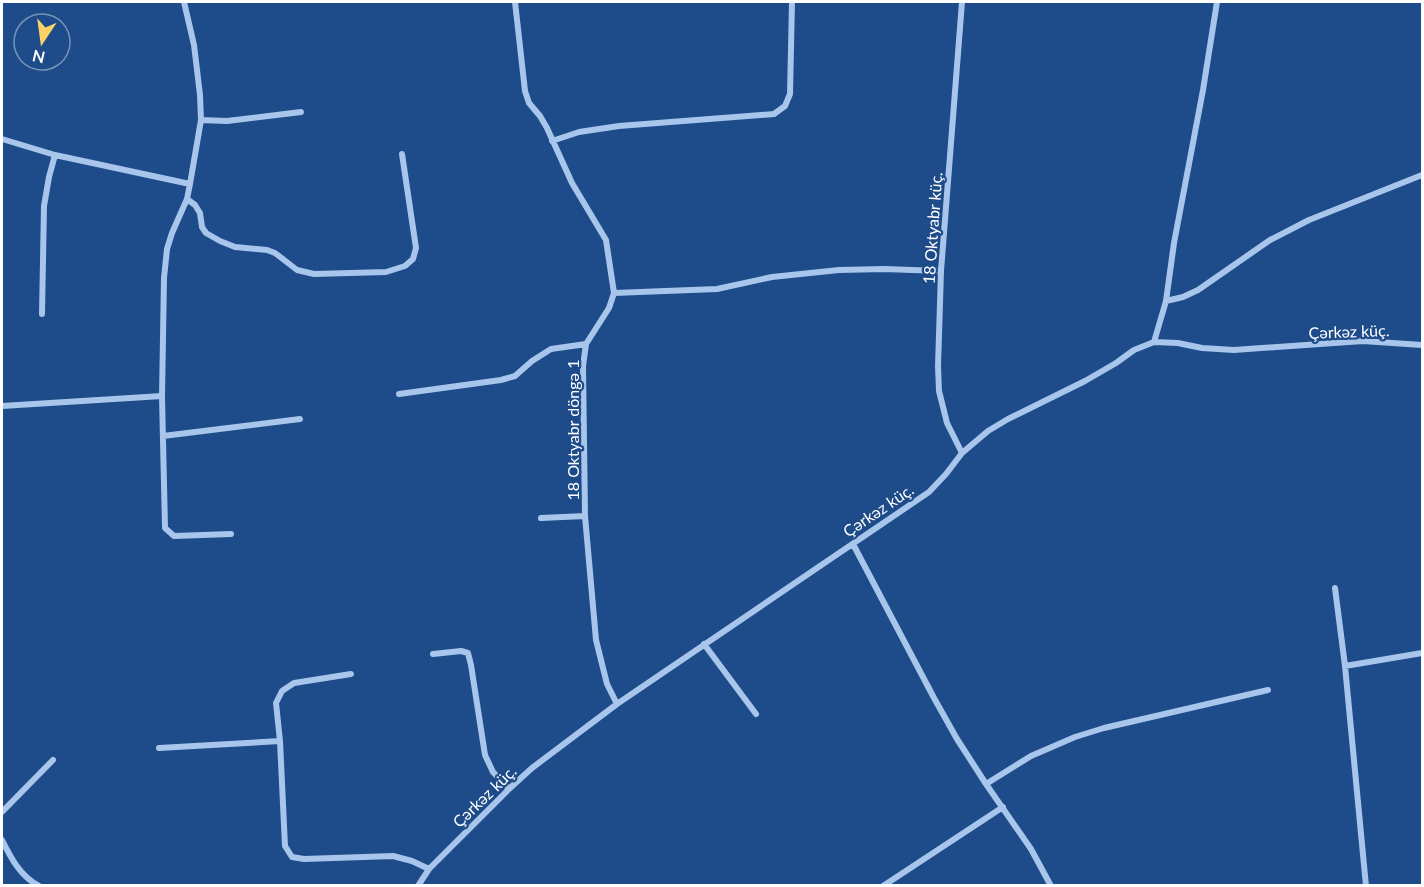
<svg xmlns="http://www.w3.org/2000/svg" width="1424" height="887" font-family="Lato,sans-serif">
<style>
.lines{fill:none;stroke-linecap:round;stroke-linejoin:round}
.minor{stroke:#a8c5eb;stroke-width:6}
.labels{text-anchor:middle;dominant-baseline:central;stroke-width:4.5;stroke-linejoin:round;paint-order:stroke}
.street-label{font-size:16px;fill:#fff;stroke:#1e4b89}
</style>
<rect width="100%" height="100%" fill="#1e4b89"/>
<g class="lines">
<!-- minor -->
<path class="minor" d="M184,2L194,45L200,95L201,120L190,184L187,199L172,233L167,249L164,278L162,396L165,528L174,536L231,534
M515,2L525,91L529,103L540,116L547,128L572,183L606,240L614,293L609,308L586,344L583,366L585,516L596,640L607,684L617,704
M201,120L227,121L301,112
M2,139L55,155L190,184
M552,141L579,132L619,126L774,114L785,106L790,94L792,2
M187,199L195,205L200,213L202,227L206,233L220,241L235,247L267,250L275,253L297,270L314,274L386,272L405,266L413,259L416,248L402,154
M614,293L717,289L772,277L839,270L884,269L941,271
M1166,301L1183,297L1198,290L1270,240L1309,220L1422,175
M42,314L44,206L49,177L55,155
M1154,342L1166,301L1174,243L1203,90L1217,2
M399,394L501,380L515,376L532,361L551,349L586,344
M2,406L162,396
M163,436L300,419
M962,453L947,423L939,391L938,366L941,271L962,2
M541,518L585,516
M853,544L934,698L957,739L986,784L1031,849L1051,886
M1335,588L1345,666L1366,886
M704,644L756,714
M433,654L461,651L468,653L471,665L485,755L493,772L509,789
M1345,666L1422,653
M351,674L294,683L282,691L276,703L280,741L285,846L292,857L304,859L393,856L412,861L429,869
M159,748L280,741
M986,784L1031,756L1075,737L1104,728L1268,690
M2,812L53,760
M2,840C11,858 20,876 39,886
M418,886L429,869L509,789L532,768L617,704L929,492L946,474L962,453L988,431L1008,419L1085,381L1116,363L1134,350L1154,342L1178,343L1202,348L1234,350L1363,341L1422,345
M883,886L1003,807"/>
</g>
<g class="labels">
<!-- street labels -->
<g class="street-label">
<text transform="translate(932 228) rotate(-86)">18 Oktyabr küç.</text>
<text transform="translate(1349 331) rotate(-2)">Çərkəz küç.</text>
<text transform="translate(572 430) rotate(-90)">18 Oktyabr döngə 1</text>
<text transform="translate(878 510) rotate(-34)">Çərkəz küç.</text>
<text transform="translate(484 796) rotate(-44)">Çərkəz küç.</text>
</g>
</g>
<!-- border -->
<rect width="1424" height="887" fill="none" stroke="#ffffff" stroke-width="6"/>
<!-- north arrow -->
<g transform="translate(42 42) rotate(193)"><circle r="28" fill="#1e4b89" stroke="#7893b8" stroke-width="1.5"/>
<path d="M0-4.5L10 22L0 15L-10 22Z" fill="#fad267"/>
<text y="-9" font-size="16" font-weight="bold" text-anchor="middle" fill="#ffffff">N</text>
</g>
</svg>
